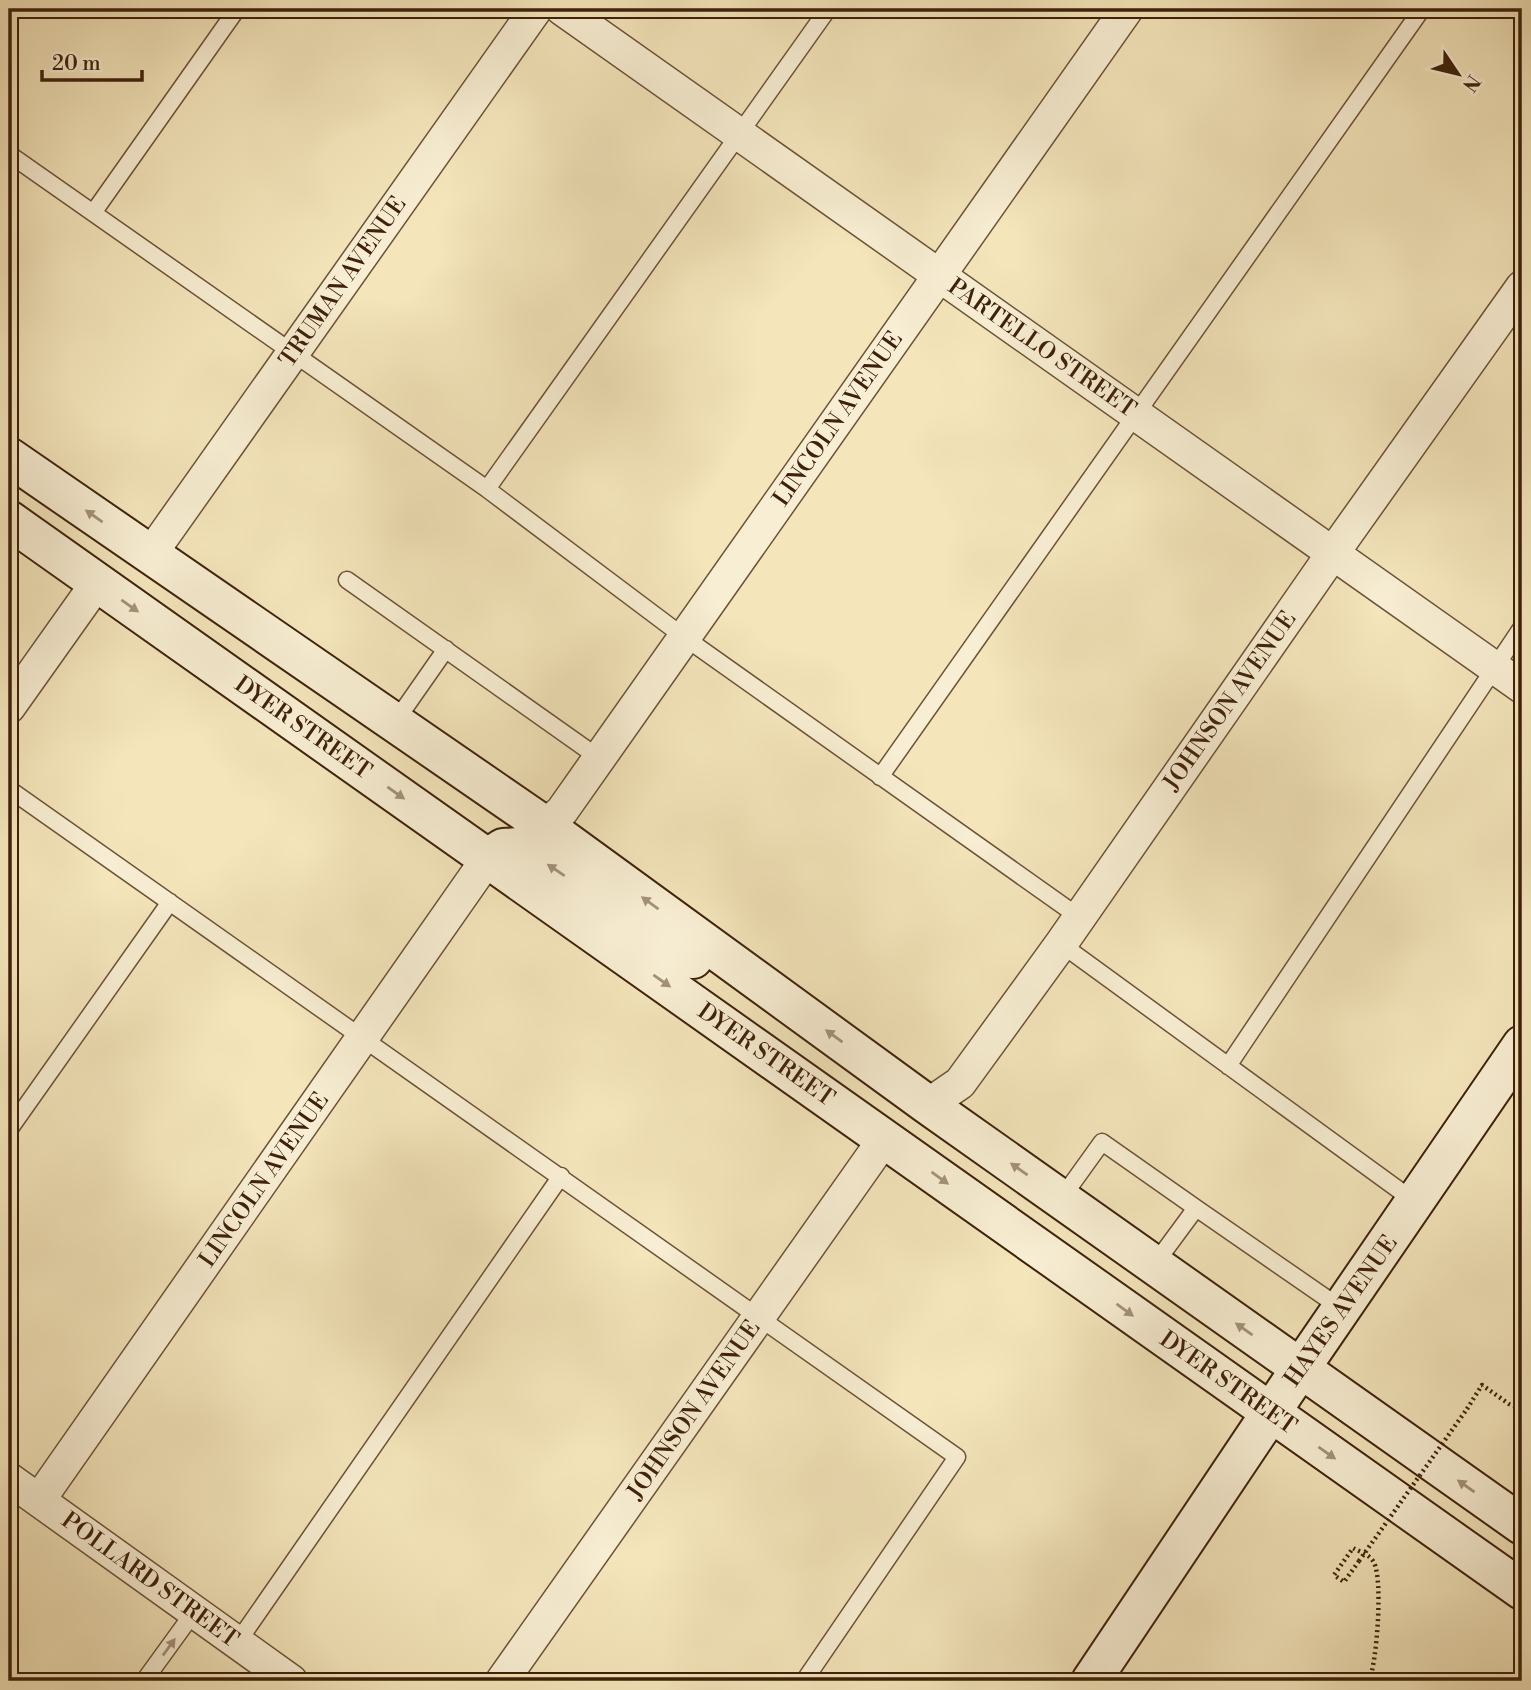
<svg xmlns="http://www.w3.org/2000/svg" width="1531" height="1690" font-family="'Libre Bodoni',serif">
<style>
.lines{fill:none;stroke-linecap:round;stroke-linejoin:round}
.lane-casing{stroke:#6c5236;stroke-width:19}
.street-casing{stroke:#6c5236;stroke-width:35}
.secondary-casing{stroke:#3e210a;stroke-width:42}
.path{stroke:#3e210a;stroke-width:4.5;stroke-dasharray:2 3.5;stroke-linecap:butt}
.lane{stroke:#f8eed3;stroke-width:16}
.street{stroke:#f8eed3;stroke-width:32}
.secondary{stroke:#f8eed3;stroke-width:38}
.path-bridge{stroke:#3e210a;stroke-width:4.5;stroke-dasharray:2 3.5;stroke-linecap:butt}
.oneway{fill:#a49279}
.labels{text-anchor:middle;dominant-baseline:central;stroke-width:5;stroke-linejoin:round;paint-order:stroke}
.street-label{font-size:23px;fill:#3e210a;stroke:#f8eed3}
</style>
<rect width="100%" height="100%" fill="#f4e5bb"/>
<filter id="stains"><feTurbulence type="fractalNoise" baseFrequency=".00286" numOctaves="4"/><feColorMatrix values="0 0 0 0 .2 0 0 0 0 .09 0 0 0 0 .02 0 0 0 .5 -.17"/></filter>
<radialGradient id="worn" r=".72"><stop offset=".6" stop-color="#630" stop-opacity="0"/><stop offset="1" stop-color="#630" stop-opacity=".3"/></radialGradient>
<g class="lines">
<defs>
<path id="lane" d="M9,154L487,489L684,637L1079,917
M93,213L237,9
M487,489L828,9
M347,580L599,758
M395,722L446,649
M880,777L1422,9
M9,789L957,1457L804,1681
M1061,944L1414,1201
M1228,1066L1522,627
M9,1130L170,902
M1061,1199L1102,1142L1196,1208L1154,1265
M1196,1208L1342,1309
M237,1643L561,1176
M144,1681L194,1612"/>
<path id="street" d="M562,9L1522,687
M150,555L536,9
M9,707L97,583
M545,826L562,811L1127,9
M928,1105L960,1083L1061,944L1333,553L1522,287
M9,1479L291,1681
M39,1500L488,858
M502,1681L885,1138"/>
<path id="secondary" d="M9,457L545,826L928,1105L1522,1525
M9,520L1522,1590
M488,858L503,848L519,847L554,868L641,931L693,959
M1091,1681L1300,1369L1522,1045"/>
</defs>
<!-- lane casing -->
<use href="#lane" class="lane-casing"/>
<!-- street casing -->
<use href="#street" class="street-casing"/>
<!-- secondary casing -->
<use href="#secondary" class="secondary-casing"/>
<!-- path -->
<path class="path" d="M1467,1409L1482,1385L1509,1404L1522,1409
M1359,1561L1344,1582L1334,1575L1353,1548C1360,1552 1371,1555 1374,1563C1383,1580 1377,1662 1369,1681"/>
<!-- lane -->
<use href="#lane" class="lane"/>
<!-- street -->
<use href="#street" class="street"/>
<!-- secondary -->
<use href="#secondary" class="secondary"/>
<!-- path-bridge -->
<path class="path-bridge" d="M1359,1561L1467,1409"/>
</g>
<!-- one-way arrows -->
<defs><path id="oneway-solid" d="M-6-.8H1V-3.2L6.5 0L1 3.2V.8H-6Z" transform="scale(1.75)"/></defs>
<g class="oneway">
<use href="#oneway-solid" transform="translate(94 516) rotate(-145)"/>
<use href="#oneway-solid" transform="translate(130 606) rotate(35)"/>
<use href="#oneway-solid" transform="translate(396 793) rotate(35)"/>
<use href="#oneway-solid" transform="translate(556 870) rotate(-146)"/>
<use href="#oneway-solid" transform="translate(650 903) rotate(-144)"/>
<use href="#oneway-solid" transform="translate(662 981) rotate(35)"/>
<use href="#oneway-solid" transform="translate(834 1036) rotate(-144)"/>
<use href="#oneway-solid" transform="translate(1019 1169) rotate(-145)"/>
<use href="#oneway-solid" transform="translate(940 1178) rotate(36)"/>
<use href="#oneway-solid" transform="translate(1125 1310) rotate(36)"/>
<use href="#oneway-solid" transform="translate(1244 1329) rotate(-145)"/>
<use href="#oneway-solid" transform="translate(1327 1453) rotate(35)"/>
<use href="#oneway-solid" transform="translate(1466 1486) rotate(-145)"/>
<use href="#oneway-solid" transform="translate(169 1647) rotate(-54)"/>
</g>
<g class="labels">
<!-- street labels -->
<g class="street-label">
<text transform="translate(343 282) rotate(-55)">TRUMAN AVENUE</text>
<text transform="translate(1042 348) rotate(35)">PARTELLO STREET</text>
<text transform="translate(838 419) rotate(-55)">LINCOLN AVENUE</text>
<text transform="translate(1230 701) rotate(-55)">JOHNSON AVENUE</text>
<text transform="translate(303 728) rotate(35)">DYER STREET</text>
<text transform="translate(766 1055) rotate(35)">DYER STREET</text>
<text transform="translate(264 1180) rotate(-55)">LINCOLN AVENUE</text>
<text transform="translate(1341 1311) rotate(-55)">HAYES AVENUE</text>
<text transform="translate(1228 1383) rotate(35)">DYER STREET</text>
<text transform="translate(694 1410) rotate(-55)">JOHNSON AVENUE</text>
<text transform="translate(150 1580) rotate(36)">POLLARD STREET</text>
</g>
</g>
<!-- margin -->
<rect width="1531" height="1690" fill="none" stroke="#f4e5bb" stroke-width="35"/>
<rect x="10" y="10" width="1510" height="1669" fill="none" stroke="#3e210a" stroke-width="3.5"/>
<rect x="18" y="18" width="1496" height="1655" fill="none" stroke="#3e210a" stroke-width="2"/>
<!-- north arrow -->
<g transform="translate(1458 74) rotate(125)" stroke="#f8eed3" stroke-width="5" paint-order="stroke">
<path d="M0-5L12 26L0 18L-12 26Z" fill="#3e210a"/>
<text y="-10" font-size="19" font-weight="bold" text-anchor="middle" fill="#3e210a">N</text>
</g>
<!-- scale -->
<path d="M42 70v10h100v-10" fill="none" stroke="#3e210a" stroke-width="3.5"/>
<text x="52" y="70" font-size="21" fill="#3e210a" stroke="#f8eed3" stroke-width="5" paint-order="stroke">20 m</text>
<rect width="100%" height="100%" filter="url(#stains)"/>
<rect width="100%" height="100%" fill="url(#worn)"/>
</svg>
